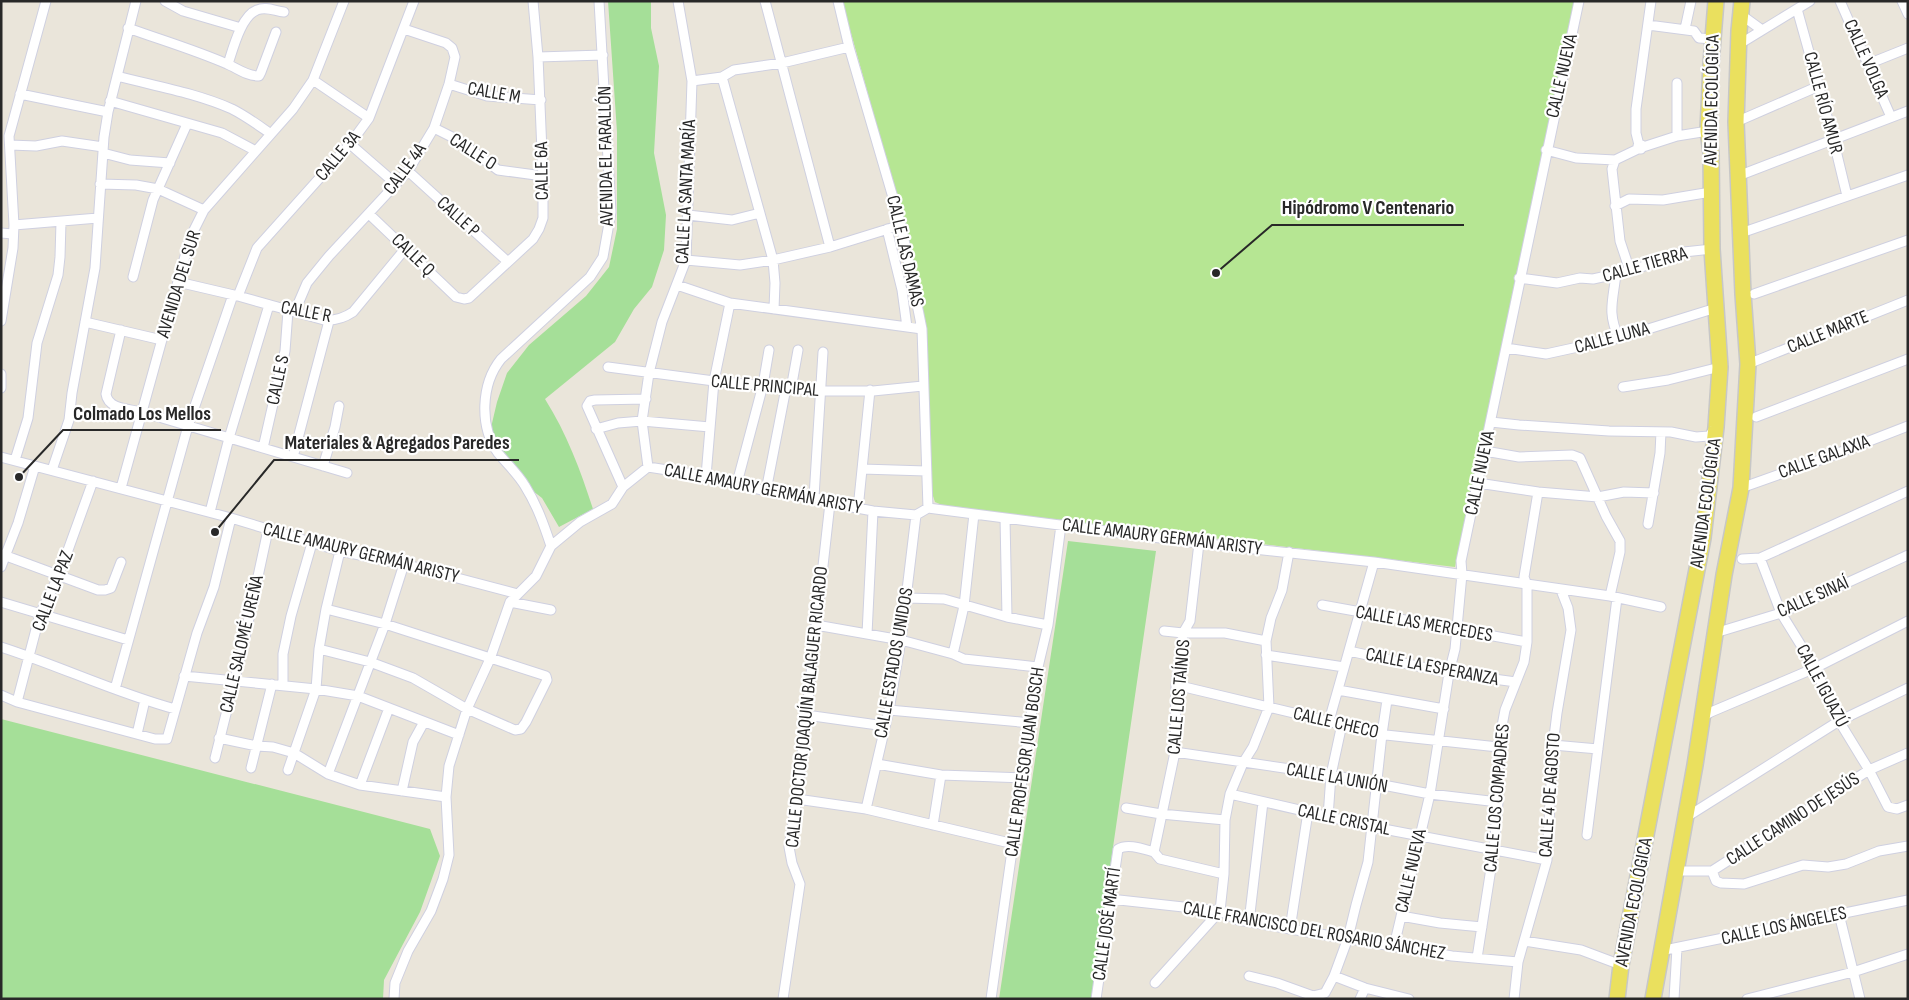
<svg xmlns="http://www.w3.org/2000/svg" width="1909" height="1000" font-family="'Sofia Sans Condensed',sans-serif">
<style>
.green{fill:#a5df98}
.pitch{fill:#b6e693}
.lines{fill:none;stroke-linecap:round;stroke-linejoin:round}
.minor-casing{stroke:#cfd0e0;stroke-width:11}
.primary-casing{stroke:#c7c7c7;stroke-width:18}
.minor{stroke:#fff;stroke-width:9}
.primary{stroke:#eae05e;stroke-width:15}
.labels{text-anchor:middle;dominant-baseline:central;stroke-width:4.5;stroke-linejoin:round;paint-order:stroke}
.street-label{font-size:19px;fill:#282828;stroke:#fff}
.leader{fill:none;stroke:#282828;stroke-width:2}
.callout-dot{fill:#282828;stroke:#fff;stroke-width:2}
.callout-label{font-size:20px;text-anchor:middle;font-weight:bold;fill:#282828;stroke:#fff;stroke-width:4.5;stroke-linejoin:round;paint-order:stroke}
</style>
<rect width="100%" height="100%" fill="#eae5da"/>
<!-- green -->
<path class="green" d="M608,1H651V28L659,66L654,153L666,215L664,250L652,287L634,309L615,342L545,399C567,434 580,469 593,509L559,527L542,498L524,484L489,436L497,402L507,373L529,345L586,296L609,267L617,229V132Z
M1068,541L1156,551L1091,999H999Z
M1,719L430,829L440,856L420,912L384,980L383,999H1Z"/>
<!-- pitch -->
<path class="pitch" d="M842,1H1576L1455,567L944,506L935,502L932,493L927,374L904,223Z"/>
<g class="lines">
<defs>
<path id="minor" d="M165,1L183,11L241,28
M765,1L830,247
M838,1L849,47L901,225L922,329L928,508
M1840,1L1891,117
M1902,1L1908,14
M1797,9L1833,138L1847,196
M1740,14L1762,30
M1648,25L1694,31L1699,38L1713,39
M128,28C161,40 195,50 227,64C237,68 246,76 259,76L261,72L276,32
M1685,29L1691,1
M1738,45L1810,1
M538,57L603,55
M228,64C233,49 241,16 257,10C266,6 275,11 284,12
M1868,64L1908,48
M117,76C155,86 196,93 232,109C246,116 258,125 271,134
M722,77L773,260L775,283L774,309
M313,80L369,118
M692,81L722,77L734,70L782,63L849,47
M449,84L487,96L541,100
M20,94L108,112
M110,101L222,133L256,151
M1736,122L1819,86
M434,128L458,140L498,170L543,176
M1677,136V83
M350,144L396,184
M10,145L36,146L62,141L103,147
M1639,145L1636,133V109L1651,1
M1643,147L1677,136L1708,131
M1546,150L1576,158L1615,160
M103,153L130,160L170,163
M408,171L508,262
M1738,176L1908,111
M100,184L136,185L158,189L204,210
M1615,206L1629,199L1663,200L1711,192
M369,214L456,297L464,299L469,298L533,239L539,229L543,218V176L538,57L533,1
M688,215L732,220L760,213
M14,225L98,218
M887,229L902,290L907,327
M1,233L13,234
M1741,233L1908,175
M686,260L740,265L773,260L830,247L901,225
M1630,271L1620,241L1612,169L1615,160L1638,149H1641L1642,145L1638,146V149
M1616,274C1613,301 1607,313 1619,338
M133,277L153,200L187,124
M1519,278L1557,283L1580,278L1593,279L1630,271L1684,252L1712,249
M178,282L238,296L324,320C335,321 344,318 353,312L405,249
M677,285L730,303L922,329
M1754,294L1908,240
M238,296L257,248L350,144L369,118L414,1
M1,321L13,248L14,225L9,136L46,1
M85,322L162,340
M121,330L106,394C108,409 128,409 142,412L347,473
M1506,348L1546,354L1619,338L1716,308
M1748,364L1908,300
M608,367L714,381L821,391H873L923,386
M1,374V388
M1623,387L1668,380L1720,367
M791,389L798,350
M1756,417L1908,359
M1491,422L1519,425L1609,431L1671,432L1696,437L1709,436L1714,429
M596,429L618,423L642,421L710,427
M263,448L285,351L288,311L298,304L307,283L329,256L408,171L434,128L449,84L455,57L452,48L446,43L404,29
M1485,451L1519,457L1572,455L1580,458L1606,516L1620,541V552L1610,596
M1,457L231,518L340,551L404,564L518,594
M293,457L329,321
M15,460L28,418L37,343L58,275L60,257L61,222
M323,466L335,427L339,406
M648,467L642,421L649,373L662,322L686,260L692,81L678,1
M862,469L926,471
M52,470L69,420L72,393L95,268L104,137L108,112L136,1
M706,476L714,381L730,303
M737,483L763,385L769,350
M1478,483L1538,492L1598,497L1624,492L1654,493
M623,487L587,406L590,401L595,400L646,399
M121,488L190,238L204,210L293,109L313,80L344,1
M1741,488L1828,457L1908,426
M766,491L786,388
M814,497L823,352
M858,509L870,390
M210,512L229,438L269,305
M1005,518L1007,617
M1648,524L1660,453L1661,432
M551,546C544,525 537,505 525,486C518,474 507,464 498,453C479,426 481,384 501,359L590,277L603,257L611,212L599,1
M1,554L98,590H105L111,588L121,562
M1760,558L1781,613L1815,668L1839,721L1869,770L1888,807L1897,809L1908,805
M1742,559L1760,558L1908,491
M1,567L18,523L35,466
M906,598L944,599L1007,617L1048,625
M1,602L128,640
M510,602L551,610
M1322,605L1527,642
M816,625L901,640L953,654L964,659L1038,667
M1164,631L1183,633H1225L1266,641
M1715,633L1781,613L1908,555
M867,634L873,511
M1,647C60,666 116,693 175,709
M319,649L370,662L413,678L467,709L515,730L521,729L526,722L547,680L546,676L385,624L326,609
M1349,651L1449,673L1516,682
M953,654L964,606L974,514
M1266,655L1344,667
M184,676L316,689L358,696L459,735
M283,685V654L291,616L312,543
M1176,685L1386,735L1498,747
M115,689L188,426L233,295
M1338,690L1444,709
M1,695L17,702L155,739H167L197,633L214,587L231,518
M17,702L40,614L59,575L93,481
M889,710L1031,723
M806,715L885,726
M1702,717L1711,712L1815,668L1908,621
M1329,721L1374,562
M137,734L145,700
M219,738L257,746L273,747L294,753L328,774L360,785L446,797
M1553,745L1598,749
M1175,752L1331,775L1430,794L1498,802
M215,758L243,646L268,530
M877,764L941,775L1023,778
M251,768L272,684
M288,770L316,689L319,649L326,609L340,551
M328,774L385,624L404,564
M360,785L389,708
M402,791L413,742L424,722
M1230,794L1373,827L1547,860
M797,799L866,809L1014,844
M1126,808L1161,814L1225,820
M866,809L889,710L901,640L916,515
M1328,817L1331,775L1342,724
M1685,818L1839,721L1908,688
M933,825L941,775
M1587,835L1617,598
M1154,852L1175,752L1176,685L1183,633L1190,621L1199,543
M1154,852L1160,859L1224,874
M1676,871H1712L1869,770L1908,753
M1712,871L1716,881L1721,883L1744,884L1803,865L1828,867L1846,864L1879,851L1908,846
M1110,899L1220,911L1238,920L1290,929L1452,956L1518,962
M1839,914L1860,999
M1401,916L1440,923L1482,927
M1249,922L1263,802
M1290,929L1308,812
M1524,941L1581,950L1621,965
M1394,946L1430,794L1449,673L1455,649L1462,574L1461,561C1501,374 1538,187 1579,1
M1660,951L1908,900
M1477,958L1494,849L1498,802V747L1505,710L1524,662L1527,642V585L1524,577L1538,492
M1249,976L1277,983L1313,996L1311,999
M1334,976L1365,988L1409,999
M1155,983L1220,911L1224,874L1225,820L1230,794L1243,763L1253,747L1269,707L1266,641L1271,618L1282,590L1289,552
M1313,996L1325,993L1334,976L1348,938L1356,905L1368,862L1382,734L1387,700
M394,999L395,983L408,951L431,911L443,879L449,855L446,797L449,766L467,709L490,659L510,602L536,576L551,546L580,522L612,504L623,487L648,467L706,476L766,491L814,497L830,503L873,511L916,515L928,508L1199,543L1374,562L1610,596L1661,607
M783,999L800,884L792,863L789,847L797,799L830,503
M991,999L1038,667L1048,625L1061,525
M1096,999L1118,849C1128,843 1143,849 1154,852
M1360,999L1365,988
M1514,999L1518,962L1547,860L1553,745L1557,713L1571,630L1568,608L1561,590
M1674,999L1677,948
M1747,999L1853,972L1908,954"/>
<path id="primary" d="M1617,999L1621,965L1703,538L1716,427L1720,367L1712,249L1711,153L1708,131L1711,64L1716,1
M1653,999L1695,765L1724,575L1741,488L1748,364L1743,294L1736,122L1739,31L1742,1"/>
</defs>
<!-- minor casing -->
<use href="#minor" class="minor-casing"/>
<!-- primary casing -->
<use href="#primary" class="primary-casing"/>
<!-- minor -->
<use href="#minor" class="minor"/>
<!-- primary -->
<use href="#primary" class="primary"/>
</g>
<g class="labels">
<!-- street labels -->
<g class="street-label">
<text transform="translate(1866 59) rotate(66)">CALLE VOLGA</text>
<text transform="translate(1562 76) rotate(-77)">CALLE NUEVA</text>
<text transform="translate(494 93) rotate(10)">CALLE M</text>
<text transform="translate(1712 100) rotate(-89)">AVENIDA ECOLÓGICA</text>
<text transform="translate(1823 103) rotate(75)">CALLE RÍO AMUR</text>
<text transform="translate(473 152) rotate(33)">CALLE O</text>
<text transform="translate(338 156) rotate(-50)">CALLE 3A</text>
<text transform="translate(606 156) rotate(-91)">AVENIDA EL FARALLÓN</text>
<text transform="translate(405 169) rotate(-54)">CALLE 4A</text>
<text transform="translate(542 171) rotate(-91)">CALLE 6A</text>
<text transform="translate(686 192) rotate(-87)">CALLE LA SANTA MARÍA</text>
<text transform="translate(458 217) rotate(42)">CALLE P</text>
<text transform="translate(905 251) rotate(77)">CALLE LAS DAMAS</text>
<text transform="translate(413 255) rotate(44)">CALLE Q</text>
<text transform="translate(1645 265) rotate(-16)">CALLE TIERRA</text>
<text transform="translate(179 284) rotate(-73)">AVENIDA DEL SUR</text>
<text transform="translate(306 312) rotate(11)">CALLE R</text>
<text transform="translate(1828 332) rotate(-22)">CALLE MARTE</text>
<text transform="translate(1612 338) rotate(-15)">CALLE LUNA</text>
<text transform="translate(278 380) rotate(-78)">CALLE S</text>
<text transform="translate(765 386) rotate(5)">CALLE PRINCIPAL</text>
<text transform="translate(1824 457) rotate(-20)">CALLE GALAXIA</text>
<text transform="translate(1480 473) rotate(-78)">CALLE NUEVA</text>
<text transform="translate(763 489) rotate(11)">CALLE AMAURY GERMÁN ARISTY</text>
<text transform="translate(1706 503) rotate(-82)">AVENIDA ECOLÓGICA</text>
<text transform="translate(1162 537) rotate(7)">CALLE AMAURY GERMÁN ARISTY</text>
<text transform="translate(361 553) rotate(14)">CALLE AMAURY GERMÁN ARISTY</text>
<text transform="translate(53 591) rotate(-69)">CALLE LA PAZ</text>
<text transform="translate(1813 597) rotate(-24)">CALLE SINAÍ</text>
<text transform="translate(1424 624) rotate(10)">CALLE LAS MERCEDES</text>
<text transform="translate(242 644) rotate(-77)">CALLE SALOMÉ UREÑA</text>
<text transform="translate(894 663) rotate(-80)">CALLE ESTADOS UNIDOS</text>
<text transform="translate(1432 667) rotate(11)">CALLE LA ESPERANZA</text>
<text transform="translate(1822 686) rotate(62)">CALLE IGUAZÚ</text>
<text transform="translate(1179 697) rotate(-85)">CALLE LOS TAÍNOS</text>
<text transform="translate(807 707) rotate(-84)">CALLE DOCTOR JOAQUÍN BALAGUER RICARDO</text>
<text transform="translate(1336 723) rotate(13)">CALLE CHECO</text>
<text transform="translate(1025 762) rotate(-82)">CALLE PROFESOR JUAN BOSCH</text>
<text transform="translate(1337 778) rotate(10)">CALLE LA UNIÓN</text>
<text transform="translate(1550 795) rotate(-86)">CALLE 4 DE AGOSTO</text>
<text transform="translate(1497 798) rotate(-85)">CALLE LOS COMPADRES</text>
<text transform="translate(1793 819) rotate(-33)">CALLE CAMINO DE JESÚS</text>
<text transform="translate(1344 820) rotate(12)">CALLE CRISTAL</text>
<text transform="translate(1411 871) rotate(-77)">CALLE NUEVA</text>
<text transform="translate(1634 902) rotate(-79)">AVENIDA ECOLÓGICA</text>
<text transform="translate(1107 924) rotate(-82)">CALLE JOSÉ MARTÍ</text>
<text transform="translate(1784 926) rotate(-12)">CALLE LOS ÁNGELES</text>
<text transform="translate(1314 931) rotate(10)">CALLE FRANCISCO DEL ROSARIO SÁNCHEZ</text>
</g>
</g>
<!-- callouts -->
<path class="leader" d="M1216 273L1272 225H1464M19 477L63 430H221M215 532L274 460H519"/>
<g class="callout-dot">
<circle cx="1216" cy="273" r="5"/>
<circle cx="19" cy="477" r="5"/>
<circle cx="215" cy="532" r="5"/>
</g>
<g class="callout-label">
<text x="1368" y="214">Hipódromo V Centenario</text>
<text x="142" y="420">Colmado Los Mellos</text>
<text x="397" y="449">Materiales &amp; Agregados Paredes</text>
</g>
<!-- border -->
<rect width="1909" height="1000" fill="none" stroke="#282828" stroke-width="5"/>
</svg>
